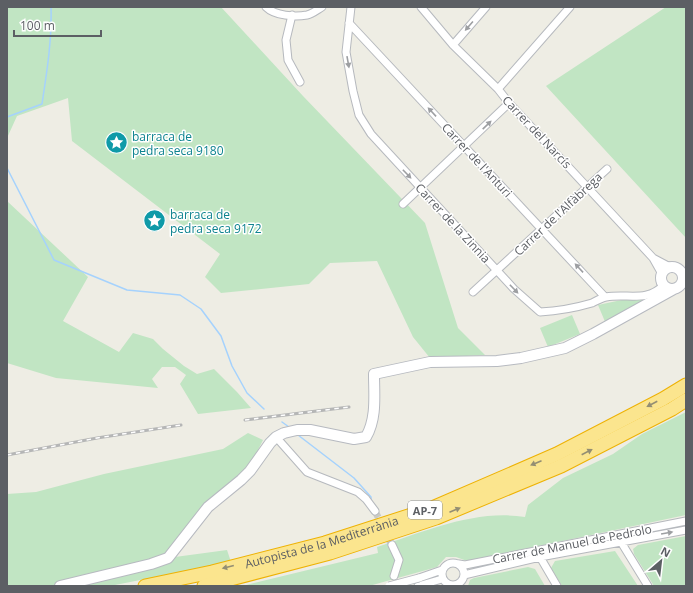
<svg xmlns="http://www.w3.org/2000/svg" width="693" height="593" font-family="'Open Sans',sans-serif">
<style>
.green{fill:#c1e5c3}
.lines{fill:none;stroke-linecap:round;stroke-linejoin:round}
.stream{stroke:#a5d2fd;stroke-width:1.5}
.street-tunnel{stroke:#cacac4;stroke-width:7;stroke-dasharray:7 3.5;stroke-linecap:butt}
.street-casing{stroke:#b6b9be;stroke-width:9}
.secondary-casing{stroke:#b7bac0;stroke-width:12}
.highway-casing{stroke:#eeb204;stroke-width:15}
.street{stroke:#fff;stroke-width:7}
.secondary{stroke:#fff;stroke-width:10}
.highway{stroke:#fbe58e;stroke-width:13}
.rail-casing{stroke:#b5b6b6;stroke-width:3}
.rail{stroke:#fff;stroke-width:1.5;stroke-dasharray:4.5;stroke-linecap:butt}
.street-bridge-casing{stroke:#b6b9be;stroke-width:9;stroke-linecap:butt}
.street-bridge{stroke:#fff;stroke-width:7}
.oneway{fill:#9d9fa2}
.oneway2{fill:#948e73}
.labels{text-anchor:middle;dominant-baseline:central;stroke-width:3;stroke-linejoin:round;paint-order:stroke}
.shield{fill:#fff;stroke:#8d8f92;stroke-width:1}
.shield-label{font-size:11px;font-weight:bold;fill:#5c5f64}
.street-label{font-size:12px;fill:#5c5f64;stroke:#fff}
.culture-label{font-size:12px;fill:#0d838f;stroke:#fff;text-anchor:start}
</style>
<rect width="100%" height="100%" fill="#eeede4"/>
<!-- green -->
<path class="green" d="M7,7H221L303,96L425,223L458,328L485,355L430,358L413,337L377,261L330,263L309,284L221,293L205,277L220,254L72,141L68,98L17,116L7,138Z
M666,7H686V238L546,86Z
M7,201L88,277L63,321L119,352L133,333L153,339L163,349L184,366L197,374L214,369L237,392L251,408L198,414L180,384L186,375L175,367H162L152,379L158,388L56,378L7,363Z
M645,295L646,305L606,324L598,305Z
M572,315L580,334L548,347L540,328Z
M686,412V515L467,561L456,557H446L437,567L369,586H242L378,553L377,547C424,532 475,509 525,517L528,505L563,478L613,454L642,434Z
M248,433L263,440L253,460L231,484L175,557L227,550L231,562L110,586H7V494L36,492L104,474L223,449Z
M686,536V586H654L634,554L633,549L638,545Z
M615,551L638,586H562L551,568L555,561Z
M528,567L535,569L545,586H468L470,580L474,578Z"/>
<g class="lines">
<!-- stream -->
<path class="stream" d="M7,117L42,104C47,71 52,40 51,7
M7,168L54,260L127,290L180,295L201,309L221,336L232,366L247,393L264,409
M282,422L289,427
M298,435L354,478L371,497V501
M376,514L377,518
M387,541L389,547
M392,552L395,559V564"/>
<!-- street-tunnel -->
<path class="street-tunnel" d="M375,511L392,545"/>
<defs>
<path id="street" d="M266,7C275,16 295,17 307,15C312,14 317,10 322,7
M351,7L346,52L353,91L359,115L371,134L514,289L540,312C558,311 575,308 592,303C596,301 601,298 606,297C628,293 646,303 664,285
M421,7L453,45L498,89L509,103L653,258L670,267
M292,15L286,40L288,60L300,82
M349,23L605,297
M453,45L486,7
M498,89L570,7
M403,204L509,103
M653,258L662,274
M473,292L607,169
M276,437L307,472L358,492L366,499L375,511
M621,542L648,586
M392,545L399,560L394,576
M540,557L557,586
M442 574a11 11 0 1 1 22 0a11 11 0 1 1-22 0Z
M459,564L465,565L686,521
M464,575L540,557L686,530
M419,578L442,570
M418,586L442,579"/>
<path id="secondary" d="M661 278a11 11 0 1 1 22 0a11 11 0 1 1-22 0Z
M60,586L151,564L168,558L208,507L241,480L250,471L270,443L276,437L284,433L297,430H310L354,439L366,437C377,418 374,395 374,374L430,362L497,361L521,358L565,348L593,334L674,289"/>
<g id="highway">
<path id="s1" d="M145,586L212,572L325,543L430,509L557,454L663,399L686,385"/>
<path d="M204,586L330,553L436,518L561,466L672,409L686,400"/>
</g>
</defs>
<!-- street casing -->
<use href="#street" class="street-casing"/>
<!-- secondary casing -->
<use href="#secondary" class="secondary-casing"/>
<!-- highway casing -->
<use href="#highway" class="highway-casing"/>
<!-- street -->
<use href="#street" class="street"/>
<!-- secondary -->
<use href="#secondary" class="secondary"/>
<!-- highway -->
<use href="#highway" class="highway"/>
<defs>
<path id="rail" d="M245,420L349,407
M7,455L97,438L181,425"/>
</defs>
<!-- rail casing -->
<use href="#rail" class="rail-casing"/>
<!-- rail -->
<use href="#rail" class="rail"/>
<defs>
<path id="street-bridge" d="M389,586L419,578"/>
</defs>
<!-- street-bridge casing -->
<use href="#street-bridge" class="street-bridge-casing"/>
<!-- street-bridge -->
<use href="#street-bridge" class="street-bridge"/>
</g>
<!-- one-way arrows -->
<defs><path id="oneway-solid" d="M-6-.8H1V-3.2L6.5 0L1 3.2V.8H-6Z"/></defs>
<g class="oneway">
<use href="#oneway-solid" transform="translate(469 26) rotate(131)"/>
<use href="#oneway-solid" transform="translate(348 62) rotate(80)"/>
<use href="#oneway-solid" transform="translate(432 112) rotate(-133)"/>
<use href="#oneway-solid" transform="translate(487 125) rotate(-44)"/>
<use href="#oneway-solid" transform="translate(407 174) rotate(46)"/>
<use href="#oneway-solid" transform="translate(579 268) rotate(-133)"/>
<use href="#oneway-solid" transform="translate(514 289) rotate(46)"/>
<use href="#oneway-solid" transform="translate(667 533) rotate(-10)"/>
</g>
<g class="oneway2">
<use href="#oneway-solid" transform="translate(652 404) rotate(152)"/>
<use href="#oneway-solid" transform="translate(587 452) rotate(-27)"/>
<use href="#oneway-solid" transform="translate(536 463) rotate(157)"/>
<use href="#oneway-solid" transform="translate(455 510) rotate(-23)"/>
<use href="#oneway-solid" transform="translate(228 567) rotate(166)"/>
</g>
<!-- icons -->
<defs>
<symbol id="sight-disc" viewBox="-11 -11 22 22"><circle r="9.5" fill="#0f9aa8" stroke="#fff"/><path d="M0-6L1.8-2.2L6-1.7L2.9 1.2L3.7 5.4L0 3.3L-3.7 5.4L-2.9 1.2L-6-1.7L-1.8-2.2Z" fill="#fff"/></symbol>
</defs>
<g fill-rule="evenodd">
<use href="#sight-disc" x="104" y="130" width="25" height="25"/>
<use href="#sight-disc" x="142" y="208" width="25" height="25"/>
</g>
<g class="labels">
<!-- shield labels -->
<rect class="shield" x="408" y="501" width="34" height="18" rx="3"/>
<g class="shield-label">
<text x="425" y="510">AP-7</text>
</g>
<!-- street labels -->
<g class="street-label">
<text transform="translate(537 132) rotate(47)">Carrer del Narcís</text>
<text transform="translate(477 160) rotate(47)">Carrer de l'Anturi</text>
<text transform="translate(558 214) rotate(-43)">Carrer de l'Alfàbrega</text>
<text transform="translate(453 223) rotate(47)">Carrer de la Zinnia</text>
<text stroke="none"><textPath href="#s1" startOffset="182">Autopista de la Mediterrània</textPath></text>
<text transform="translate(572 544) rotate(-11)">Carrer de Manuel de Pedrolo</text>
</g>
<!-- culture labels -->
<g class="culture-label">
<text x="132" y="136">barraca de<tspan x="132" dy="14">pedra seca 9180</tspan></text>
<text x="170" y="214">barraca de<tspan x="170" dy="14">pedra seca 9172</tspan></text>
</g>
</g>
<!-- border -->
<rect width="693" height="593" fill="none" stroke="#5c5f64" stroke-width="16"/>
<!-- north arrow -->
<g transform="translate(661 561) rotate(28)" stroke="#ffffff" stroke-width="3" paint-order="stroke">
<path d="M0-3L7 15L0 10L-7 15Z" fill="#5c5f64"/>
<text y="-6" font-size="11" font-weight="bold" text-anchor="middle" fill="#5c5f64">N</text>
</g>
<!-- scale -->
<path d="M14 30v6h87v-6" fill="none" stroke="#5c5f64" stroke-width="2"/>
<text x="20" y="30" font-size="12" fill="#5c5f64" stroke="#ffffff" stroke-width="3" paint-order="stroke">100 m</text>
</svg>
